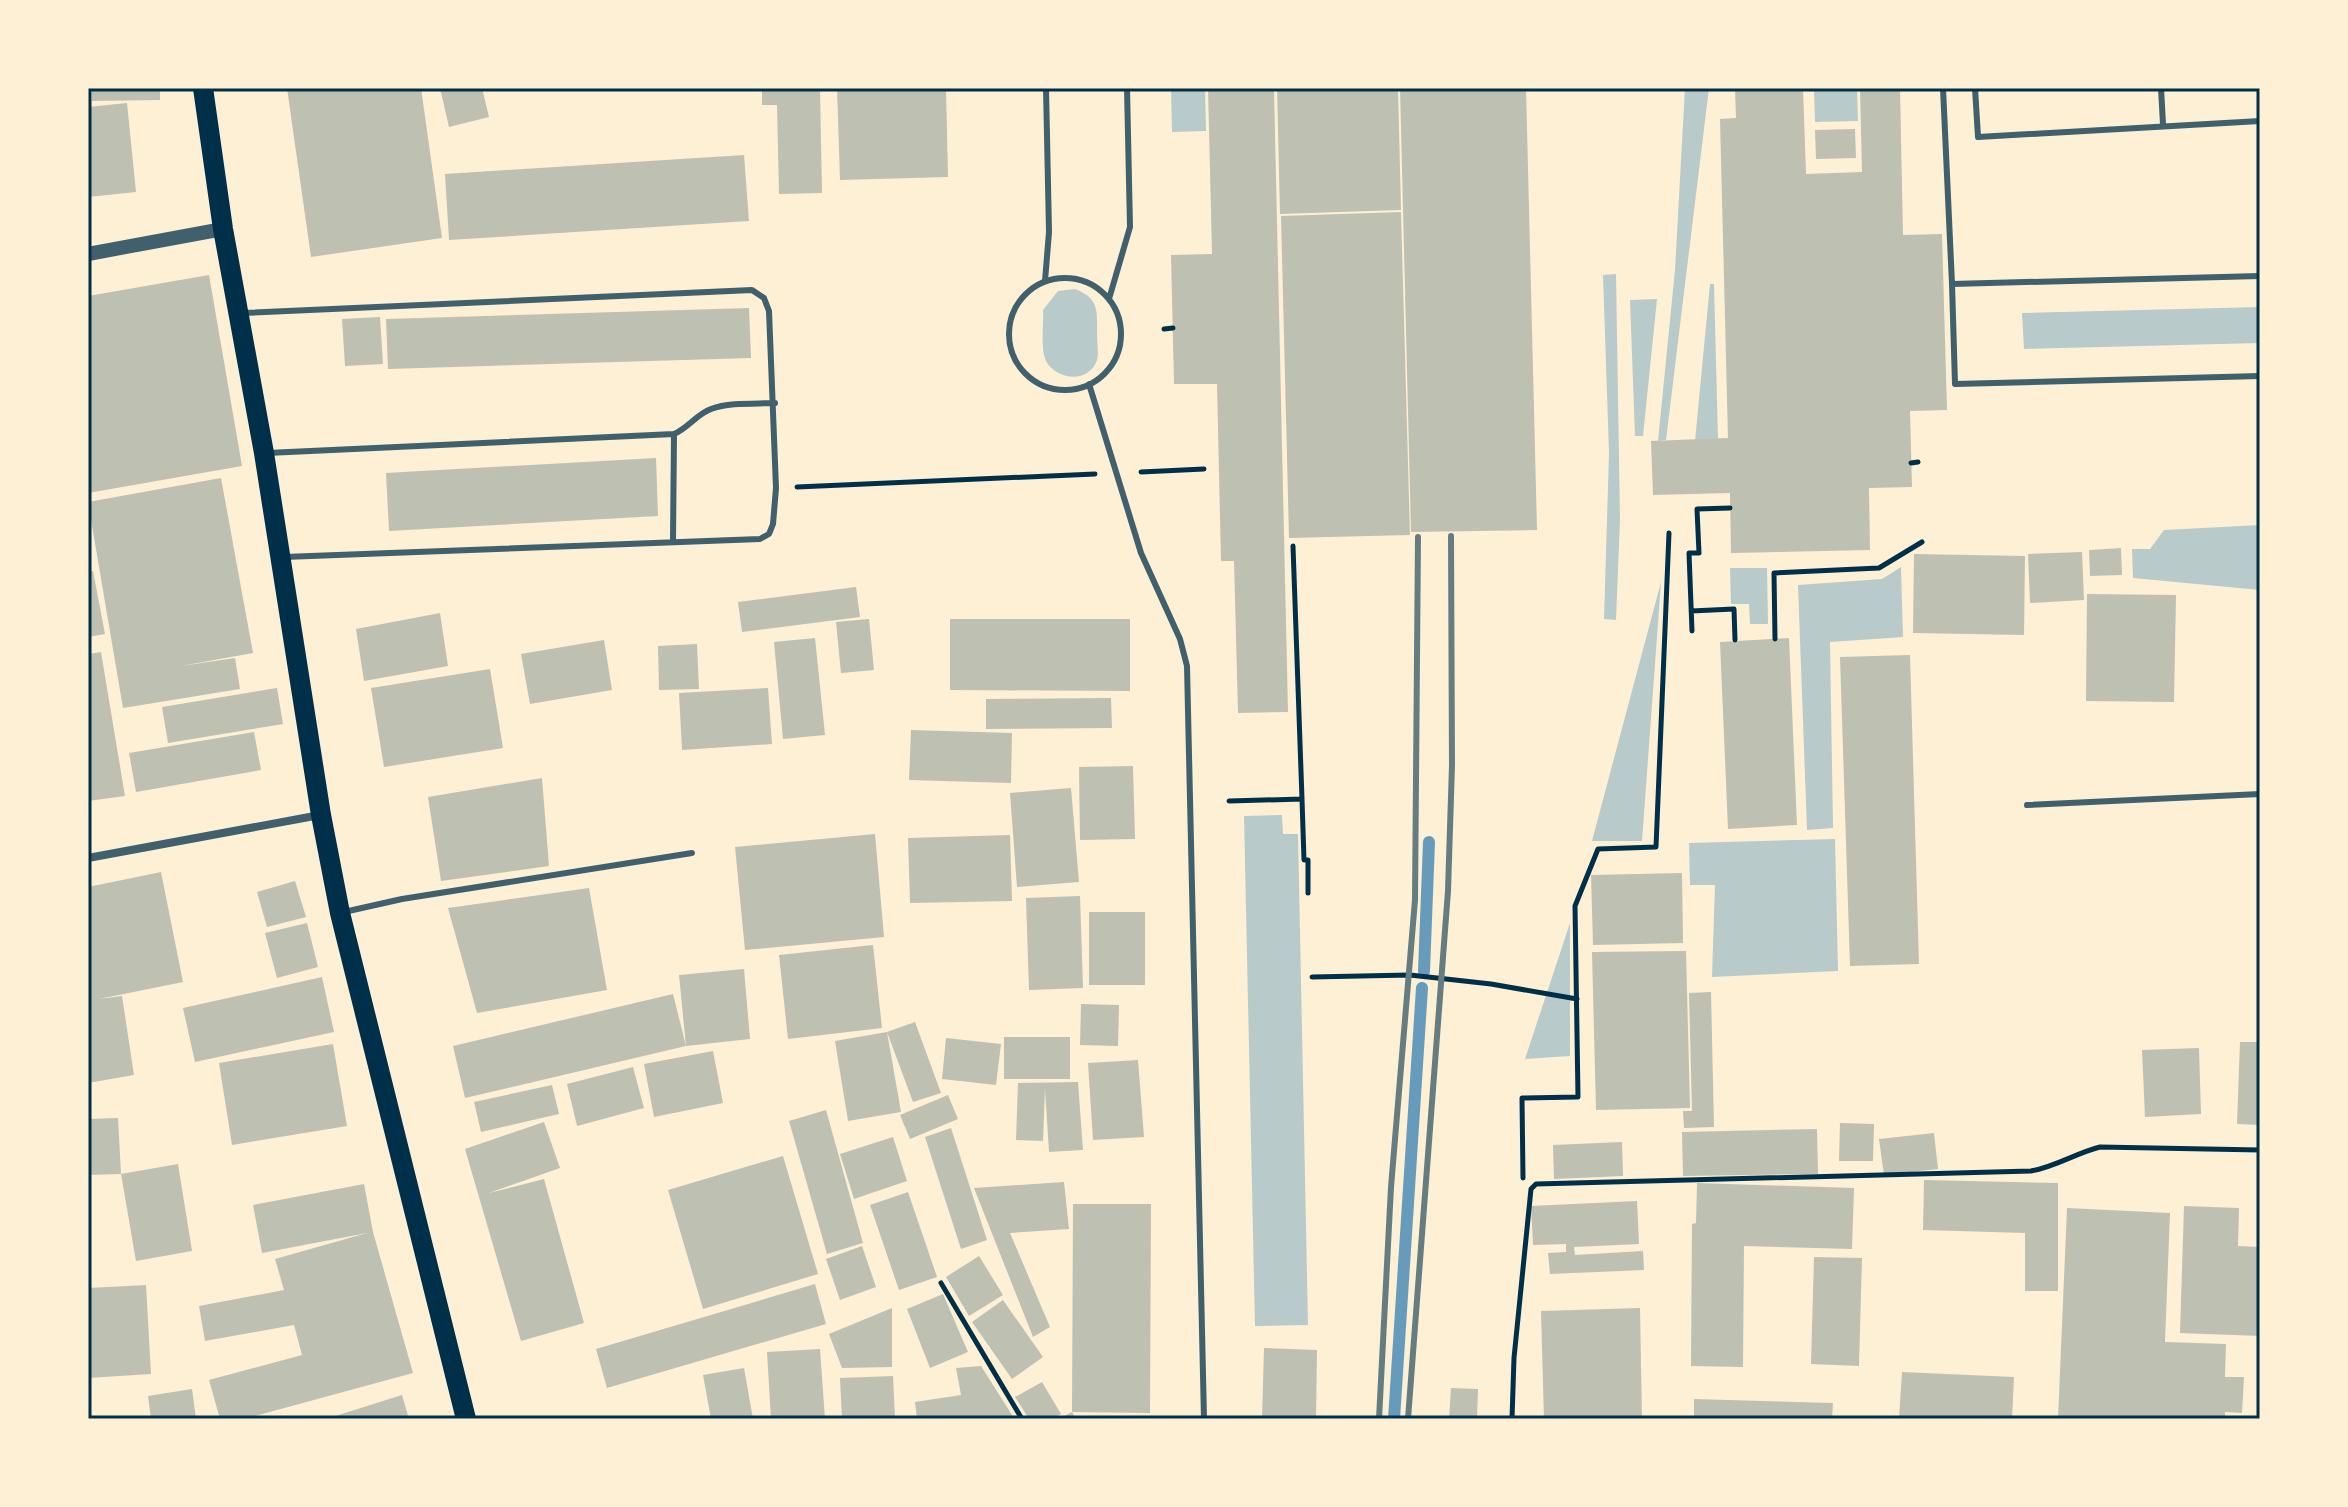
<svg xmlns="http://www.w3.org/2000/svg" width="2348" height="1507" font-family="'Playfair Display',serif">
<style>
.green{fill:#b9caca}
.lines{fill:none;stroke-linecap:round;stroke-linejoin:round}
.stream{stroke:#669bbc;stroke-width:12}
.building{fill:#bec0b2}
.path{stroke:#003049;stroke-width:5}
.service{stroke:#3f606c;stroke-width:6}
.minor{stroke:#3f606c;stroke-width:8}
.tertiary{stroke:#3f606c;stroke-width:14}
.primary{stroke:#003049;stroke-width:20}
.rail{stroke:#657d81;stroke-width:6}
.neatline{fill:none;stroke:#003049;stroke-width:3}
</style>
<rect width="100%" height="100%" fill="#fdf0d5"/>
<!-- green -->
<path class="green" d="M1171,88H1205L1206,131L1172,132Z
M1685,88H1709L1666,440L1658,441L1675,270Z
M1814,88H1857L1858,121L1815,122Z
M1616,274L1620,519L1616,620L1604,619L1609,453L1603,275Z
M1710,284H1714L1718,439L1695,441Z
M1075,289C1100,299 1097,311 1097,335C1097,343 1099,353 1097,360C1089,384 1056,380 1046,361C1040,348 1044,324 1043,310L1058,291Z
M1657,299L1643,436H1635L1630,300Z
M2260,307V343L2024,349L2022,313Z
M2260,525V590L2133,578L2132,549H2150L2164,530Z
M1901,567L1903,637L1830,642L1833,828L1807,830L1798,585L1882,579Z
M1730,568H1767L1768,624H1750L1749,604H1731Z
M1661,582L1642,841H1592Z
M1282,815L1283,834H1298L1308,1325L1255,1326L1244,816Z
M1835,839L1838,971L1712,977L1715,885H1690L1689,843Z
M1570,923V1056L1525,1059Z"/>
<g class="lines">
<!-- stream -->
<path class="stream" d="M1424,971L1429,842
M1394,1419L1422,988"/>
</g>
<!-- building -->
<path class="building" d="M92,88H160V100L92,101Z
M287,88H421L442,238L311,257Z
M440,88H482L489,117L449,127Z
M762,88H820L822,193L779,194L777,105H762Z
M837,88H946L948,177L840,180Z
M1208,88H1274L1288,712L1238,713L1234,561H1221L1217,384H1174L1171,255L1212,254Z
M1277,88H1398L1401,210L1280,214Z
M1400,88H1526L1537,530L1411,532Z
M1735,88H1803L1806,174L1862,172L1860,88H1900L1903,235L1942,234L1947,410L1910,411L1912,487L1869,488L1870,550L1731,553L1730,493L1653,495L1651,441L1728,438L1720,119L1736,118Z
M127,103L136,192L88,197V107Z
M1855,129L1856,158L1816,159L1815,130Z
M744,155L749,221L449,240L445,174Z
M1401,212L1410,535L1289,538L1281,216Z
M209,275L242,466L88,493V296Z
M749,308L751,358L388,369L386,319Z
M380,317L383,364L345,366L342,319Z
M656,458L658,516L389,531L386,473Z
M221,478L253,653L181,666L235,658L240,689L123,708L88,502Z
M2121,548L2122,575L2090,576L2089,550Z
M2082,552L2084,600L2030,603L2028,554Z
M1914,554L2025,556L2024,635L1913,633Z
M93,571L105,634L88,637V572Z
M856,587L860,617L742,632L738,602Z
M2087,594L2176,595L2174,702L2086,701Z
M440,613L448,666L364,681L356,629Z
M869,619L874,670L841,673L836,622Z
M950,619H1130V691L950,690Z
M815,638L825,735L783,739L774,642Z
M1789,638L1797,825L1728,829L1720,642Z
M604,640L612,690L530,704L521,654Z
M697,644L699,689L659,690L658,646Z
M101,652L125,796L88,801V654Z
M1910,655L1919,964L1850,966L1840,657Z
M490,669L503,748L384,767L371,688Z
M277,688L283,724L168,743L162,707Z
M768,688L772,744L682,750L679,693Z
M1111,698L1112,728L986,729V699Z
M911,730L1012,733L1011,783L909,780Z
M254,732L261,770L136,792L129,753Z
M1133,766L1135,839L1080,840L1079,767Z
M542,778L549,866L441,881L428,797Z
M1071,788L1079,882L1017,887L1010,793Z
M875,834L884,937L745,950L735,847Z
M1010,835L1012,901L910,903L908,838Z
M161,872L183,982L99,999L122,996L134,1075L88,1083V887Z
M1682,873L1683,943L1593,945L1591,875Z
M295,881L306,917L267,927L257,892Z
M589,888L607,990L477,1013L448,908Z
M1080,896L1083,988L1029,990L1026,898Z
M1089,912H1145V985H1089Z
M307,923L318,967L277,978L265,933Z
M873,945L882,1028L788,1039L779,955Z
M1686,951L1690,1108L1596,1110L1592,952Z
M744,969L750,1039L686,1046L465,1098L453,1046L673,994L686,1046L679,975Z
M322,977L334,1032L195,1062L183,1008Z
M1711,992L1714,1127L1684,1128L1683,1111H1692L1689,993Z
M1081,1004L1119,1005L1118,1046L1080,1045Z
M915,1022L941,1093L913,1102L887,1032Z
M887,1032L901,1112L848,1121L835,1041Z
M1004,1037H1070V1079H1004Z
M946,1038L1001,1044L996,1085L942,1079Z
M2240,1042H2260V1125L2237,1124Z
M333,1044L347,1126L232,1145L219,1063Z
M2199,1048L2201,1114L2145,1117L2142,1050Z
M713,1051L723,1103L654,1117L644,1064Z
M1138,1060L1144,1137L1093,1140L1088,1063Z
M633,1067L644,1108L577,1126L567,1084Z
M1078,1082L1083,1150L1049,1152L1045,1089L1043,1141L1016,1140L1018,1083Z
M552,1085L559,1114L481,1132L474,1102Z
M948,1095L958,1119L910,1139L900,1115Z
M826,1110L863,1243L827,1254L789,1121Z
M118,1118L121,1174L88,1175V1119Z
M544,1122L560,1168L489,1193L544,1179L584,1323L521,1341L465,1149Z
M1840,1123L1874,1124L1873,1161H1839Z
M951,1128L987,1240L961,1249L925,1137Z
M1817,1129L1818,1174L1683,1176L1682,1132Z
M1934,1133L1938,1169L1884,1175L1879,1139Z
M893,1137L907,1181L854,1199L840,1154Z
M1622,1142L1623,1176L1554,1179L1553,1145Z
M783,1156L818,1274L703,1309L668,1190Z
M178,1164L192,1251L136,1261L121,1174Z
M1924,1180L2058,1183V1291H2025V1233L1923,1230Z
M1064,1182L1069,1229L1010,1233L1050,1327L1033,1337L974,1188Z
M1697,1183L1854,1188L1852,1249L1744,1246L1743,1367L1691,1366L1692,1224L1696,1223Z
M364,1184L373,1232L413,1373L244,1419H220L209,1380L302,1355L294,1325L205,1341L199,1306L284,1290L275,1259L367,1233L262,1253L253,1205Z
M908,1192L937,1277L899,1290L870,1205Z
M1637,1201L1639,1244L1574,1247L1575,1255L1643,1251L1644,1270L1550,1274L1548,1253L1566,1252V1244L1533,1245L1531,1206Z
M1073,1204H1151L1150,1413L1072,1412L1076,1419H1059L1072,1412Z
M2184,1206L2239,1208L2238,1246L2260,1247V1336L2180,1333Z
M2067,1208L2170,1213L2165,1342L2226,1344L2225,1377H2244L2242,1413L2225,1412V1419H2058Z
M862,1246L876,1287L840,1300L826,1259Z
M979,1256L1003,1295L969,1316L946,1277Z
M1814,1257L1862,1258L1859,1366L1811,1364Z
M815,1284L826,1324L607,1388L596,1349Z
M146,1285L151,1374L88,1378V1288Z
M943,1294L968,1352L930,1368L907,1309Z
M1003,1300L1043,1357L1012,1379L972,1322Z
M892,1308V1367L842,1368L829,1334Z
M1640,1308L1642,1419H1544L1541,1311Z
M1264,1348L1317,1350L1316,1419H1262Z
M820,1349L825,1419H771L767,1352Z
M981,1366L1014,1418L966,1419L965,1416L917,1419L915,1402L961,1395L956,1368Z
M744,1368L753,1419H711L703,1375Z
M1902,1372L2014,1377L2012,1419H1899Z
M893,1376L895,1419H842L840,1378Z
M1042,1382L1061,1414L1052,1419H1029L1015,1397Z
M1451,1388L1478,1389L1477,1419H1449Z
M192,1389L196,1419H151L148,1396Z
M402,1395L409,1419H329V1418Z
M1694,1399L1833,1403L1832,1419H1694Z"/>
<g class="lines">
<!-- path -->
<path class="path" d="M1164,329L1173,328
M1911,463L1918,462
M1141,472L1204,469
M797,487L1095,474
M1691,611L1734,609L1735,640
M1692,631L1689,553H1699L1697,509L1730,508
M1775,639L1774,573L1879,568L1922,542
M1302,799L1304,860H1308V893
M1229,801L1302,799L1293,546
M1312,977L1410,975L1491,984L1577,999
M1523,1178L1522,1098L1578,1097L1575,906L1598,849L1656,847L1669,533
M941,1283L1022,1419
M1512,1419L1514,1358L1531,1189L1536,1184L2031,1171C2055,1167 2076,1153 2100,1147L2260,1150"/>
<!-- service -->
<path class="service" d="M1943,88L1952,284
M1975,88L1978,137L2260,121
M2161,88L2163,124
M2260,276L1952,284L1955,384L2260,376
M1009 334a56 56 0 1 1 112 0a56 56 0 1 1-112 0Z
M1045,281L1049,232L1046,88
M1109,299L1130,227L1127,88
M243,313L752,290L764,298L769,311L776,488L773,524L769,534L760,539L284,557
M1089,384L1141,553L1180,639L1187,666L1204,1419
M267,453L674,434C688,428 697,414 711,409C730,402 755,404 775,403
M673,541L674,434
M2027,805L2260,794
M344,912L402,899L692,853"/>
<!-- minor -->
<path class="minor" d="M88,858L320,815"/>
<!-- tertiary -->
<path class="tertiary" d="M88,254L223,229"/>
<!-- primary -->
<path class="primary" d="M203,88L223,229L264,453L321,815L340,913L466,1419"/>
<!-- rail -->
<path class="rail" d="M1379,1419L1391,1187L1415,900L1418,537
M1408,1419L1448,891L1452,765L1451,536"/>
</g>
<!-- border -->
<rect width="2348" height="1507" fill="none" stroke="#fdf0d5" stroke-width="180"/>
<rect x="90" y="90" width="2168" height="1327" class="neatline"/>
</svg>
